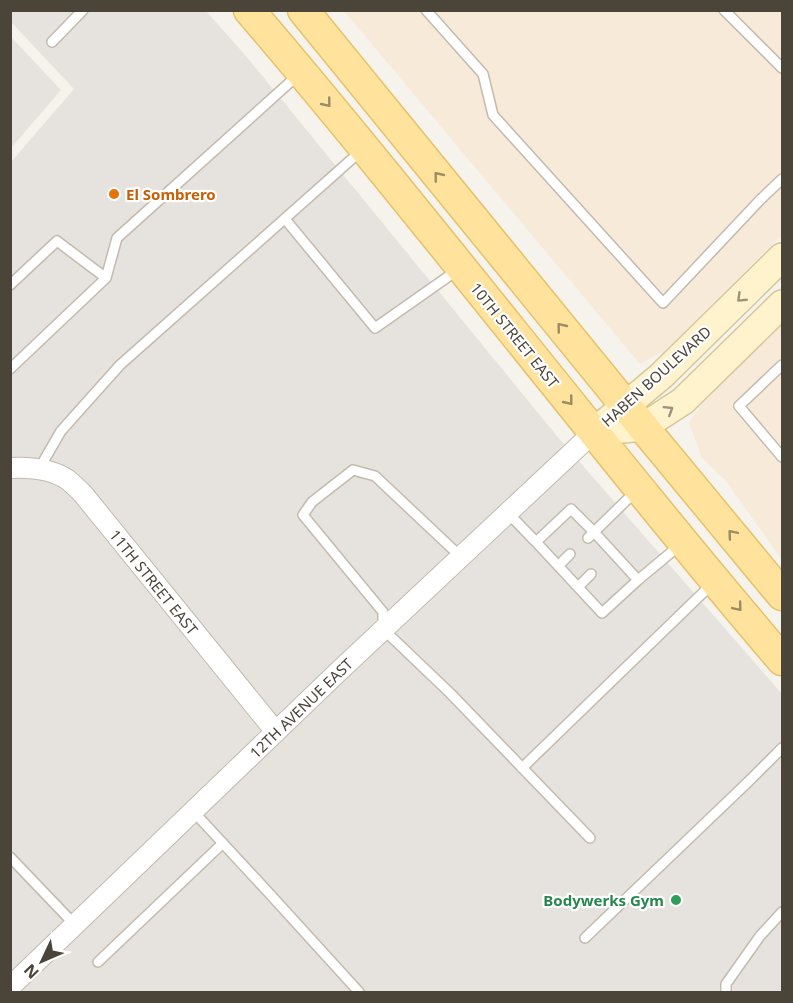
<svg xmlns="http://www.w3.org/2000/svg" width="793" height="1003" font-family="'Noto Sans',sans-serif">
<style>
.commercial{fill:#f7ead8}
.industrial{fill:#e6e2dd}
.lines{fill:none;stroke-linecap:round;stroke-linejoin:round}
.lane-casing{stroke:#c2bbae;stroke-width:12}
.street-casing{stroke:#c2bbae;stroke-width:22}
.secondary-casing{stroke:#d6c79b;stroke-width:30}
.primary-casing{stroke:#e6c16a;stroke-width:33}
.lane{stroke:#fff;stroke-width:9}
.street{stroke:#fff;stroke-width:20}
.secondary{stroke:#fff3cd;stroke-width:27}
.primary{stroke:#ffe39c;stroke-width:30}
.oneway{stroke:#9c8c66}
.oneway2{stroke:#9c937c}
.food-dot{fill:#e8710a;stroke:#fff;stroke-width:2}
.leisure-dot{fill:#2e9e5b;stroke:#fff;stroke-width:2}
.labels{text-anchor:middle;dominant-baseline:central;stroke-width:4.5;stroke-linejoin:round;paint-order:stroke}
.food-label{font-size:15px;font-weight:bold;fill:#c56008;stroke:#fff;text-anchor:start}
.street-label{font-size:15px;fill:#4b4439;stroke:#fff}
.leisure-label{font-size:15px;font-weight:bold;fill:#27864d;stroke:#fff;text-anchor:end}
</style>
<rect width="100%" height="100%" fill="#f6f3ec"/>
<!-- commercial -->
<path class="commercial" d="M344,11H782V235L664,351L640,364Z
M782,318V560L726,481L702,458L689,423L715,385Z"/>
<!-- industrial -->
<path class="industrial" d="M11,11H206L246,56L557,436L782,694V992H11V162L74,89L11,22Z
M11,37L61,90L11,148L10,146Z"/>
<g class="lines">
<defs>
<path id="lane" d="M426,10L483,74L493,115L663,303L760,200L782,179
M724,10L782,68
M52,42L83,10
M285,219L375,328L459,269
M10,285L57,241L106,278
M782,365L739,406L782,457
M10,369L106,278L117,238L298,75
M39,469L61,431L120,365L362,150
M636,491L594,532L638,580L680,545
M508,513L536,542L571,509L594,532L588,538
M536,542L602,613L638,580
M461,557L375,476L353,470L312,502L303,515L383,612V629L450,693L590,838
M558,566L570,554
M578,587L591,574
M522,768L712,584
M193,811L268,892L359,992
M10,857L75,925
M585,938L749,781L782,748
M98,962L223,843
M726,992V984L760,936L782,912"/>
<path id="street" d="M10,468C29,467 52,469 68,480C73,484 78,489 83,494L276,732
M10,987L338,672L594,432"/>
<path id="secondary" d="M622,429L643,427L683,401L782,304
M594,432L661,376L782,257"/>
<path id="primary" d="M249,10C431,223 600,447 782,660
M303,10L643,427L782,595"/>
</defs>
<!-- lane casing -->
<use href="#lane" class="lane-casing"/>
<!-- street casing -->
<use href="#street" class="street-casing"/>
<!-- secondary casing -->
<use href="#secondary" class="secondary-casing"/>
<!-- primary casing -->
<use href="#primary" class="primary-casing"/>
<!-- lane -->
<use href="#lane" class="lane"/>
<!-- street -->
<use href="#street" class="street"/>
<!-- secondary -->
<use href="#secondary" class="secondary"/>
<!-- primary -->
<use href="#primary" class="primary"/>
</g>
<!-- one-way arrows -->
<defs><path id="oneway-chevron" d="M-2-3.5L2.5 0L-2 3.5" fill="none" stroke-width="1.6" stroke-linecap="round" stroke-linejoin="round" transform="scale(1.5)"/></defs>
<g class="oneway">
<use href="#oneway-chevron" transform="translate(327 103) rotate(51)"/>
<use href="#oneway-chevron" transform="translate(438 176) rotate(-129)"/>
<use href="#oneway-chevron" transform="translate(561 327) rotate(-129)"/>
<use href="#oneway-chevron" transform="translate(569 401) rotate(51)"/>
<use href="#oneway-chevron" transform="translate(732 534) rotate(-130)"/>
<use href="#oneway-chevron" transform="translate(738 607) rotate(50)"/>
</g>
<g class="oneway2">
<use href="#oneway-chevron" transform="translate(741 298) rotate(136)"/>
<use href="#oneway-chevron" transform="translate(669 410) rotate(-32)"/>
</g>
<!-- markers -->
<circle class="food-dot" cx="114" cy="194" r="6"/>
<circle class="leisure-dot" cx="676" cy="900" r="6"/>
<g class="labels">
<!-- food labels -->
<g class="food-label">
<text x="126" y="194">El Sombrero</text>
</g>
<!-- street labels -->
<g class="street-label">
<text transform="translate(515 335) rotate(51)">10TH STREET EAST</text>
<text transform="translate(656 376) rotate(-42)">HABEN BOULEVARD</text>
<text transform="translate(154 582) rotate(51)">11TH STREET EAST</text>
<text transform="translate(301 708) rotate(-44)">12TH AVENUE EAST</text>
</g>
<!-- leisure labels -->
<g class="leisure-label">
<text x="664" y="900">Bodywerks Gym</text>
</g>
</g>
<!-- border -->
<rect width="793" height="1003" fill="none" stroke="#4b4439" stroke-width="24"/>
<!-- north arrow -->
<g transform="translate(42 961) rotate(226)" stroke="#ffffff" stroke-width="4.5" paint-order="stroke">
<path d="M0-4.5L10 22L0 15L-10 22Z" fill="#4b4439"/>
<text y="-9" font-size="16" font-weight="bold" text-anchor="middle" fill="#4b4439">N</text>
</g>
</svg>
